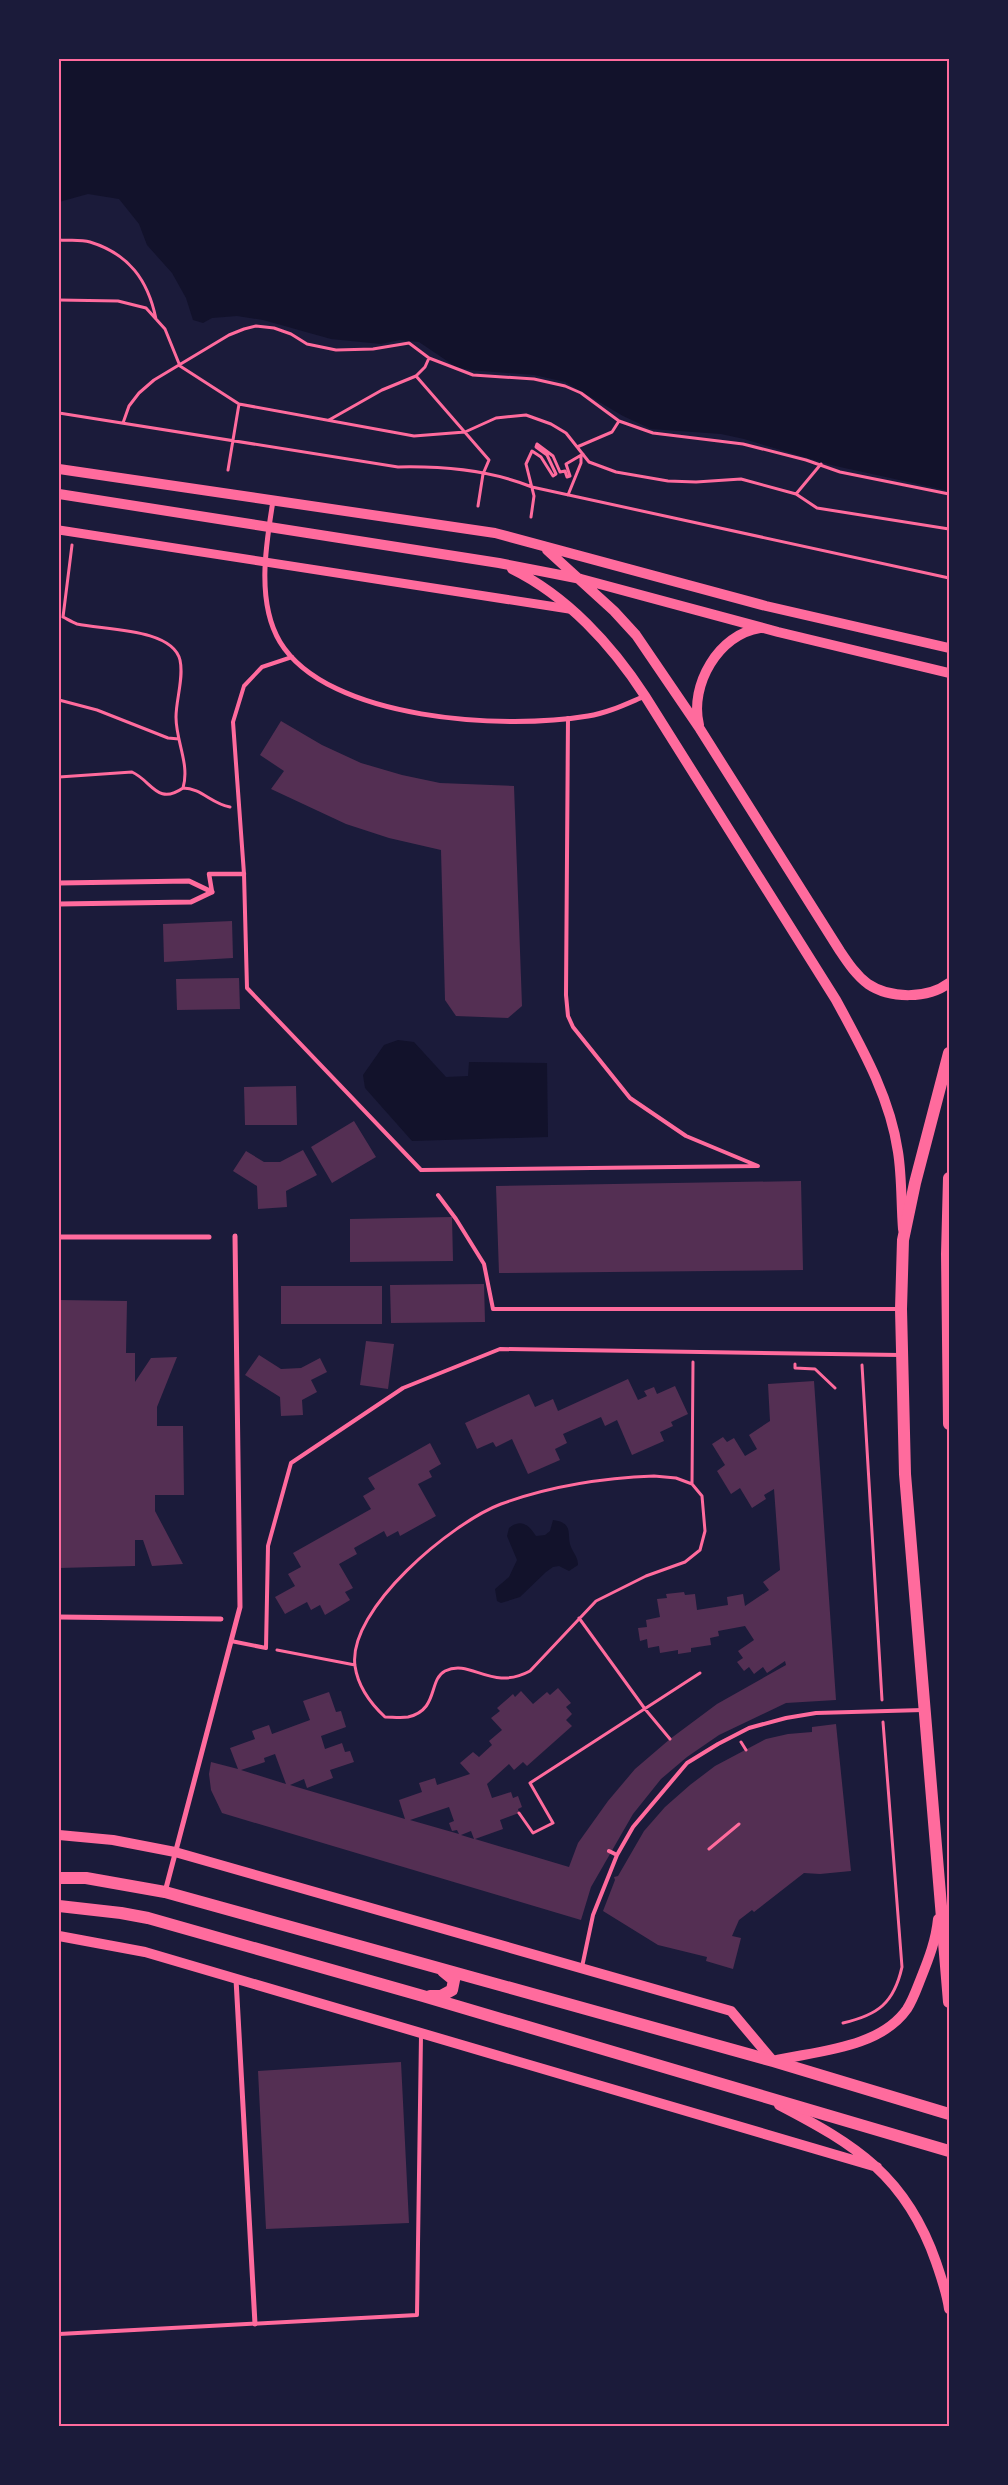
<svg xmlns="http://www.w3.org/2000/svg" width="1008" height="2485" font-family="'Source Serif 4',serif">
<style>
.water{fill:#12122b}
.building{fill:#542f53;fill-rule:evenodd}
.lines{fill:none;stroke-linecap:round;stroke-linejoin:round}
.path{stroke:#ff6b9d;stroke-width:3}
.service{stroke:#ff6b9d;stroke-width:4}
.pedestrian{stroke:#ff6b9d;stroke-width:4.5}
.minor{stroke:#ff6b9d;stroke-width:5}
.tertiary{stroke:#ff6b9d;stroke-width:9}
.secondary{stroke:#ff6b9d;stroke-width:10}
.primary{stroke:#ff6b9d;stroke-width:12}
.neatline{fill:none;stroke:#ff6b9d;stroke-width:2}
</style>
<rect width="100%" height="100%" fill="#1b1b3a"/>
<!-- water -->
<path class="water" d="M59,59H949V491L831,465L744,439L721,434L651,429L623,416L565,382L534,375L470,370L456,367L419,342L400,340L381,344L331,339L263,320L237,316L212,318L203,323L193,320L186,298L172,273L147,245L139,224L119,199L88,194L59,202Z
M398,1040L414,1042L446,1077L468,1076L469,1062L547,1063L548,1137L412,1141L365,1088L363,1075L384,1045Z
M553,1520C575,1523 566,1535 571,1547C574,1554 578,1557 578,1565L569,1571L559,1566L553,1567L546,1572L520,1597L501,1603L497,1601L495,1589L509,1577L517,1560L507,1536L509,1528C521,1518 529,1525 536,1536L545,1535L550,1531Z"/>
<!-- building -->
<path class="building" d="M281,721L322,745L361,763L402,775L440,783L514,786L522,1006L508,1018L456,1016L445,1000L441,850L389,838L346,824L271,789L284,771L260,755Z
M232,921L233,958L164,962L163,924Z
M239,978L240,1009L177,1010L176,979Z
M296,1086L297,1125H245L244,1087Z
M354,1121L376,1157L332,1183L311,1147Z
M303,1150L317,1175L286,1191L287,1207L258,1209L257,1186L233,1171L246,1151L264,1162H280Z
M801,1181L803,1270L499,1273L496,1186Z
M452,1217L453,1261L350,1262V1219Z
M484,1284L485,1322L391,1323L390,1285Z
M281,1286H382V1324H281Z
M59,1300L127,1301L126,1353H135V1382L151,1358L177,1357L157,1407V1426H183L184,1495H155V1511L183,1564L152,1566L143,1540H135V1566L59,1568Z
M366,1341L394,1344L388,1389L360,1385Z
M259,1355L281,1369L301,1368L320,1358L327,1372L311,1380L317,1392L302,1400L303,1415L281,1416L280,1397L245,1375Z
M628,1379L638,1400L647,1396L644,1391L654,1387L657,1394L675,1386L688,1414L671,1422L673,1426L660,1432L664,1441L632,1455L617,1420L605,1426L601,1417L563,1434L567,1443L555,1449L560,1460L528,1474L512,1439L496,1447L493,1442L477,1449L465,1423L529,1394L535,1407L553,1399L558,1411Z
M814,1381L836,1700L786,1703L719,1735L687,1757L661,1779L633,1814L591,1887L581,1920L222,1813L211,1790L209,1774L211,1762L238,1769L230,1748L255,1739L252,1731L269,1725L272,1734L310,1720L303,1701L329,1692L336,1712L341,1711L346,1727L321,1736L325,1749L342,1743L345,1752L350,1751L354,1762L330,1770L333,1778L307,1788L304,1779L290,1785L405,1819L399,1800L422,1792L419,1783L435,1778L437,1785L470,1774L460,1763L473,1752L479,1757L492,1745L489,1741L502,1730L491,1718L500,1711L497,1708L513,1694L515,1697L521,1691L533,1704L547,1692L550,1695L558,1688L571,1703L566,1707L572,1714L566,1720L572,1726L527,1766L523,1762L514,1770L509,1764L487,1784L492,1798L511,1792L513,1798L518,1796L522,1807L518,1809L519,1813L500,1820L503,1829L475,1839L569,1867L578,1843L608,1801L635,1769L670,1739L717,1704L786,1665L785,1661L767,1673L763,1667L754,1674L749,1667L744,1671L737,1662L743,1658L738,1651L754,1640L745,1626L718,1631L719,1636L710,1638L711,1645L691,1648V1652L678,1654V1650L660,1653L659,1646L648,1648L647,1639L640,1641L638,1628L647,1627L646,1620L660,1617L657,1599L667,1598L666,1594L684,1592L685,1595L695,1594L697,1610L728,1605L727,1597L743,1594L745,1606L769,1590L763,1582L780,1570L774,1489L764,1495L766,1499L752,1508L740,1488L731,1494L717,1471L725,1465L712,1444L723,1437L727,1442L734,1438L745,1456L757,1449L749,1435L770,1421L768,1384ZM275,1754L286,1784L241,1770L265,1762L264,1758ZM449,1807L454,1821L449,1823L452,1831L457,1830L459,1834L410,1820ZM471,1831L474,1839L461,1835Z
M430,1443L441,1464L429,1471L432,1477L418,1484L436,1516L400,1536L398,1531L387,1537L384,1531L354,1548L357,1554L339,1564L353,1588L345,1592L350,1600L325,1615L320,1605L311,1610L307,1602L285,1614L275,1597L295,1586L288,1574L301,1567L293,1553L371,1509L363,1496L375,1489L368,1478Z
M836,1724L851,1871L820,1874L804,1873L754,1912L752,1910L739,1920L732,1936L741,1938L733,1969L706,1961L707,1957L658,1945L603,1911L615,1880L614,1877L618,1876L644,1831L665,1807L690,1785L715,1766L766,1739L788,1734L812,1732V1727Z
M401,2062L409,2223L266,2229L258,2071Z"/>
<g class="lines">
<!-- path -->
<path class="path" d="M59,240C68,241 80,239 90,242C129,254 148,280 156,319
M59,300L118,301L146,308L165,329L180,366L239,404L414,436L465,432L496,418L526,415L551,424L566,433L589,462L616,472L668,481L696,482L741,479L796,494L817,508L949,529
M416,376L489,460L483,474L478,506
M59,413L398,467C443,466 490,470 532,487L949,578
M329,420L382,390L416,376L425,367L429,358
M123,423L129,406L139,393L154,380L229,335L244,329L256,326L274,328L291,334L307,344L336,350L373,349L409,343L429,358L473,375L534,379L565,386L581,393L619,421L653,433L743,444L806,460L840,472L949,494
M577,447L612,432L619,421
M228,470L239,404
M796,494L821,464
M568,495L581,463V456
M531,517L534,496L526,464L532,451L541,457L553,476L556,474L547,455L536,447L537,444L553,456L560,472L565,471L567,477L570,476L566,464L583,454
M63,617L72,545
M59,700L97,710L168,738L179,739
M59,777L132,772C152,781 157,806 183,788C190,764 176,742 176,717C176,699 184,678 180,660C172,628 103,630 77,624C72,622 67,619 63,617
M183,788C201,788 212,804 230,807
M795,1364V1368L815,1369L835,1388
M862,1365L882,1700
M654,1476L676,1478L692,1484L702,1496L705,1531L700,1550L685,1562L646,1576L596,1601L530,1671C491,1692 471,1658 445,1671C428,1680 439,1710 408,1717C401,1718 392,1717 385,1717C370,1703 358,1687 355,1666C347,1609 453,1522 501,1504C550,1486 602,1478 654,1476Z
M692,1484L693,1362
M579,1618L645,1709L670,1739
M277,1650L355,1665
M741,1742L746,1750
M519,1813L533,1833L553,1823L530,1783L700,1673
M709,1849L739,1824
M843,2023C878,2015 894,2003 902,1967L883,1722"/>
<!-- service -->
<path class="service" d="M292,657L262,667L244,686L233,722L244,874L247,988L421,1170L758,1166L686,1136L630,1098L573,1027L568,1016L566,995L568,718
M438,1195L456,1219L484,1264L493,1309H899
M231,1641L266,1648L268,1546L291,1463L403,1388L500,1349L900,1355
M609,1851L617,1855
M582,1967L593,1915L617,1855L633,1827L687,1763L718,1744L749,1728L786,1718L816,1713L923,1710
M59,2308V2334
M59,2334L417,2315L421,2035"/>
<!-- pedestrian -->
<path class="pedestrian" d="M212,892L209,874H244"/>
<!-- minor -->
<path class="minor" d="M273,501C266,544 256,602 280,642C328,721 506,730 588,716C608,713 626,704 645,696
M59,883L189,881L212,892
M59,904L191,902L212,892
M59,1237H209
M59,1617L221,1619
M165,1892L240,1607L235,1236
M236,1979L255,2324"/>
<!-- tertiary -->
<path class="tertiary" d="M59,530L569,609"/>
<!-- secondary -->
<path class="secondary" d="M59,469L495,533L766,606L949,648
M59,494L499,563L581,579L778,632L949,673
M547,550L614,611L636,635L700,729L840,951C848,963 856,975 868,984C890,999 928,999 949,983
M512,569C567,596 612,645 645,696L836,1000C862,1048 890,1097 898,1152C902,1177 901,1204 903,1229
M699,725C689,685 719,634 760,628
M59,1835L113,1840L175,1852L731,2011L773,2061C815,2051 879,2049 907,2009C913,2000 917,1988 921,1978C929,1958 936,1940 938,1919
M59,1936L145,1952L877,2167
M779,2105C856,2145 906,2176 936,2262C941,2277 947,2293 949,2309"/>
<!-- primary -->
<path class="primary" d="M949,1053L915,1183L903,1240L901,1309L905,1474L949,2002
M949,1178L947,1254L949,1424
M59,1878H86L165,1892L773,2061L949,2114
M59,1906L121,1913L148,1918L423,1996L949,2151
M430,1996H441L452,1990L454,1980L443,1971"/>
</g>
<!-- border -->
<rect width="1008" height="2485" fill="none" stroke="#1b1b3a" stroke-width="120"/>
<rect x="60" y="60" width="888" height="2365" class="neatline"/>
</svg>
